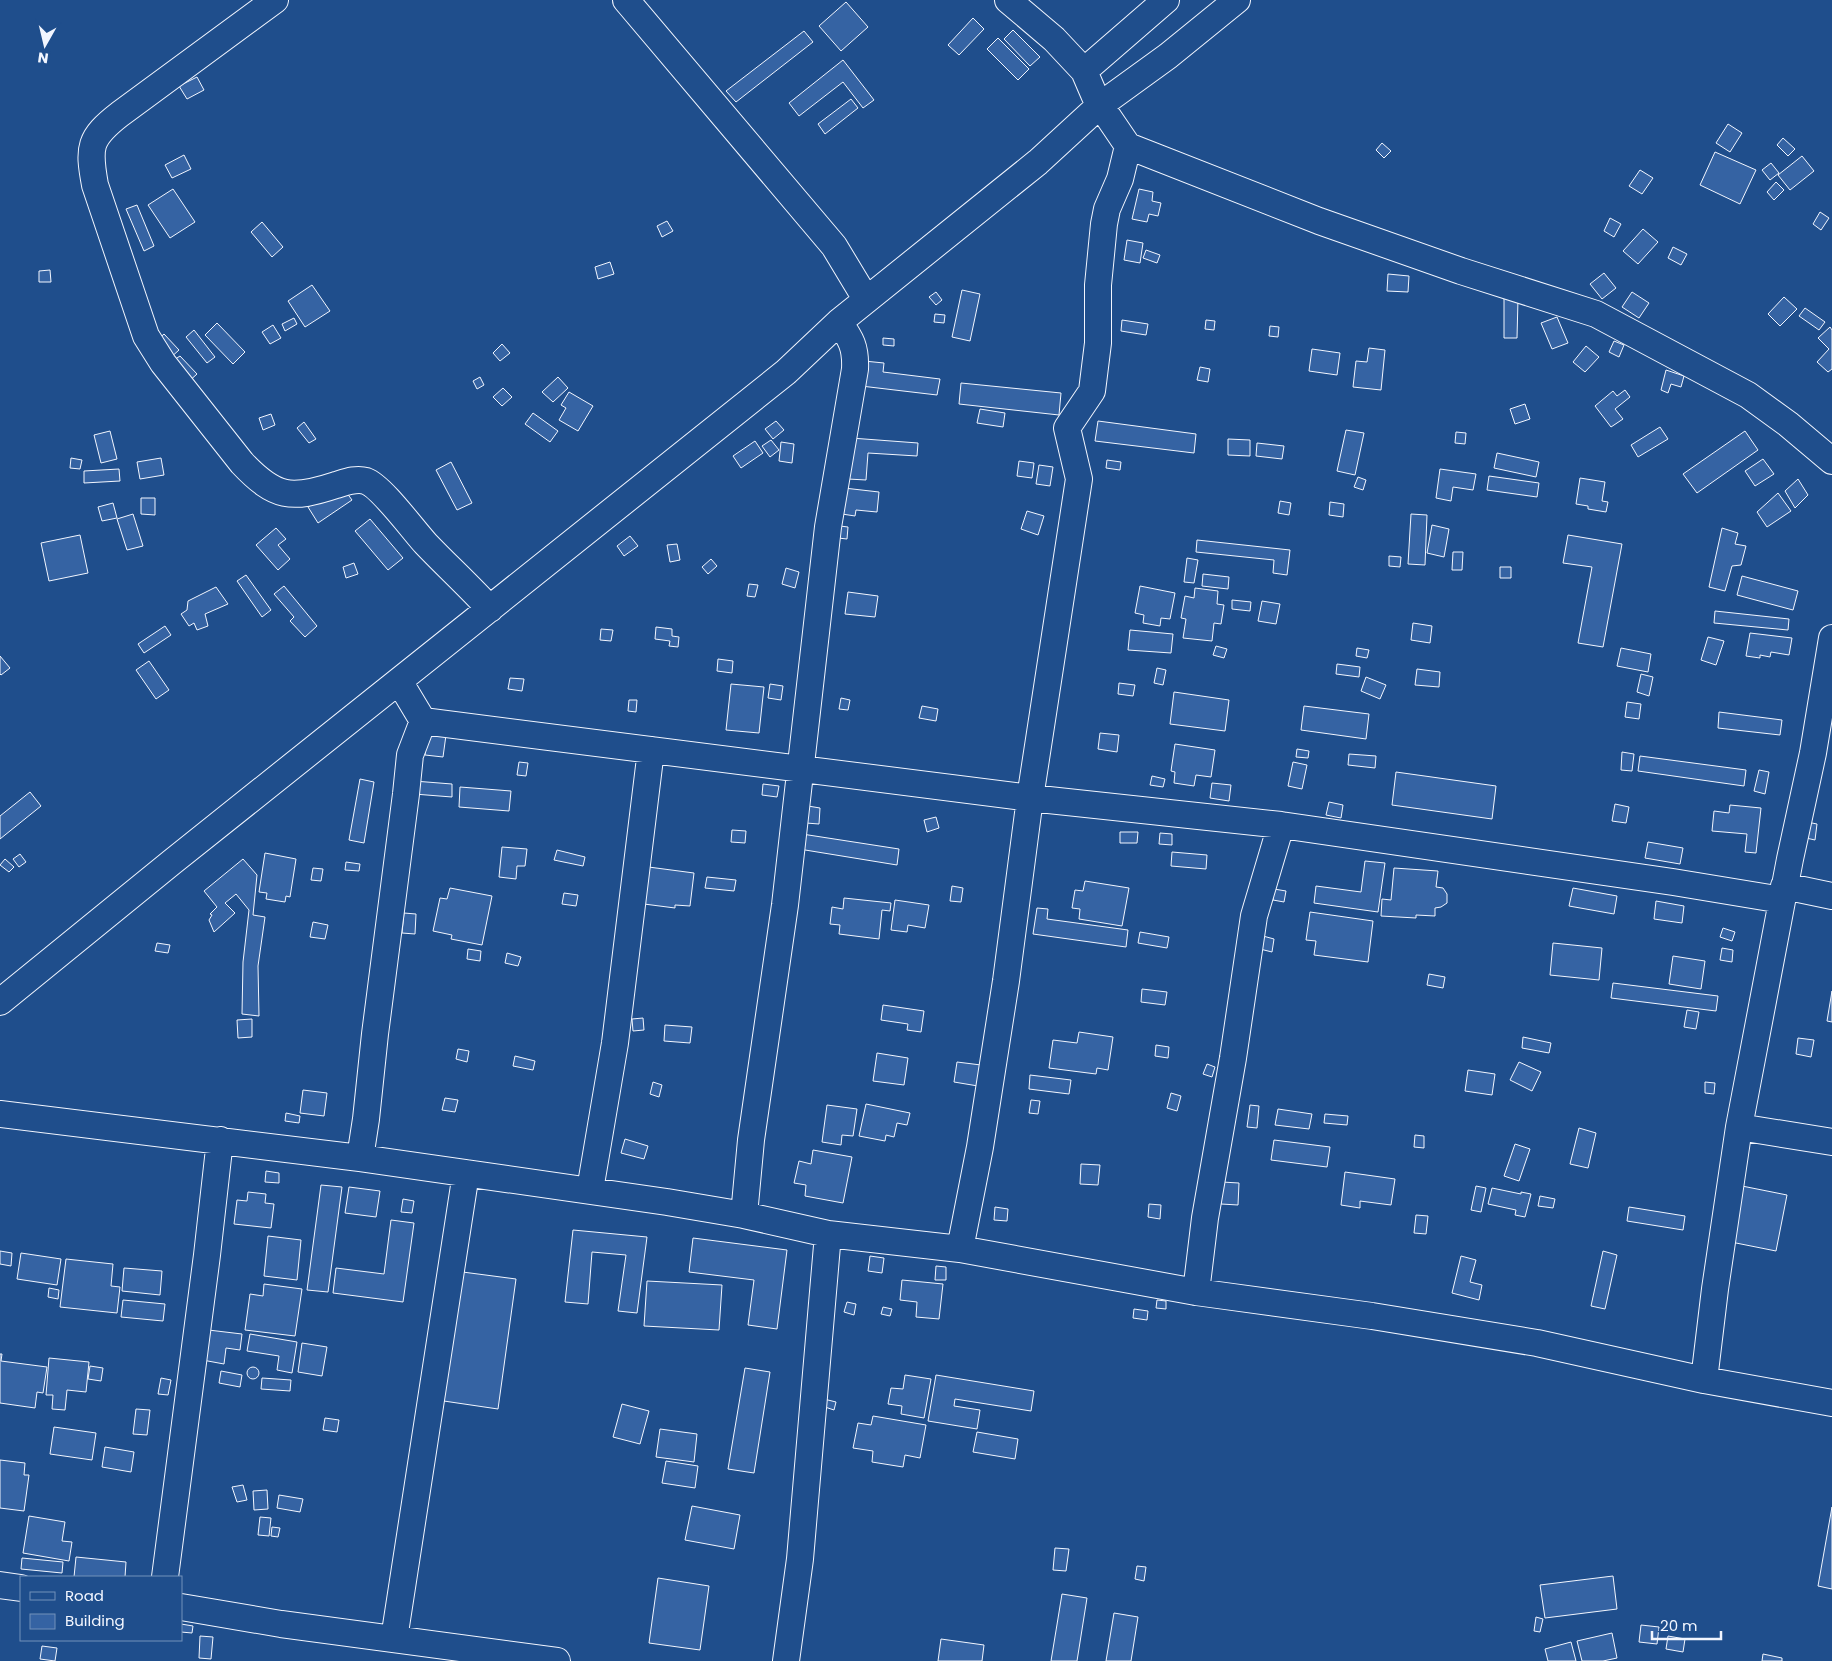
<svg xmlns="http://www.w3.org/2000/svg" width="1832" height="1661" font-family="Poppins,sans-serif">
<style>
.building{fill:#3563a3;stroke:#f2f6ff}
.lines{fill:none;stroke-linecap:round;stroke-linejoin:round}
.minor-casing{stroke:#f2f6ff;stroke-width:28}
.minor{stroke:#1f4e8c;stroke-width:26}
</style>
<rect width="100%" height="100%" fill="#1f4e8c"/>
<!-- building -->
<path class="building" d="M846,2L868,27L841,51L819,26Z
M973,18L984,29L959,55L948,45Z
M1013,30L1040,57L1030,66L1004,39Z
M804,31L813,42L736,102L726,91Z
M998,38L1029,69L1018,80L987,49Z
M843,60L874,100L863,108L843,82L799,116L789,103Z
M197,77L204,90L187,99L179,86Z
M851,99L858,108L825,134L818,124Z
M1728,124L1742,133L1730,152L1716,143Z
M1783,138L1795,149L1788,156L1777,145Z
M1382,143L1391,151L1384,158L1376,150Z
M1715,152L1756,170L1740,204L1700,185Z
M184,155L191,169L172,178L165,165Z
M1802,156L1814,171L1790,190L1778,175Z
M1771,163L1779,173L1770,180L1762,170Z
M1640,170L1653,178L1642,194L1629,186Z
M1776,182L1784,190L1774,200L1767,192Z
M173,189L195,222L170,238L148,205Z
M1139,189L1153,192L1152,201L1161,203L1158,216L1149,214L1147,222L1132,219Z
M137,205L154,246L144,251L126,209Z
M1820,212L1829,218L1821,230L1813,224Z
M1610,218L1621,224L1614,237L1604,231Z
M667,221L673,231L662,237L657,226Z
M262,222L283,247L272,257L251,232Z
M1643,229L1658,242L1638,264L1623,251Z
M1127,240L1143,243L1140,263L1124,260Z
M1673,247L1687,254L1681,265L1668,258Z
M1146,250L1160,255L1157,263L1143,258Z
M610,262L614,274L598,279L595,267Z
M50,270L51,282H39V271Z
M1604,273L1616,288L1602,299L1590,284Z
M1388,274L1409,276L1408,292L1387,291Z
M312,285L330,311L305,327L288,301Z
M962,290L980,294L970,341L952,337Z
M936,292L942,300L936,305L929,297Z
M1632,292L1649,303L1639,318L1622,307Z
M1784,297L1797,309L1780,326L1768,314Z
M1504,298L1518,299L1517,338H1504Z
M1805,308L1825,322L1819,330L1799,316Z
M935,314L945,315L944,323L934,322Z
M1557,317L1568,343L1552,349L1541,323Z
M294,318L297,324L285,331L282,324Z
M1122,320L1148,324L1146,335L1121,331Z
M1206,320L1215,321L1214,330L1205,329Z
M217,323L245,352L233,364L205,335Z
M273,325L281,338L270,344L262,332Z
M1270,326L1279,327L1278,337L1269,336Z
M1830,327L1832,330V369L1828,372L1817,362L1829,349L1818,338Z
M194,330L215,357L207,363L186,337Z
M164,334L179,350L169,359L155,342Z
M883,338L894,339V346L883,345Z
M1614,341L1624,345L1619,357L1609,352Z
M502,344L510,353L500,361L493,353Z
M1586,346L1599,357L1585,372L1573,362Z
M1369,348L1385,350L1381,390L1353,387L1356,361L1367,362Z
M1312,349L1340,353L1337,375L1309,371Z
M180,356L197,374L187,383L174,360Z
M864,361L884,363L883,372L940,379L937,395L861,386Z
M1200,367L1210,369L1208,382L1197,380Z
M1666,370L1684,376L1681,387L1671,384L1668,393L1661,390Z
M480,377L484,385L477,389L473,381Z
M558,377L568,388L553,402L542,392Z
M961,383L1061,393L1059,415L959,404Z
M503,388L512,397L502,406L493,397Z
M1625,390L1630,397L1615,409L1623,419L1611,427L1595,406L1613,391L1617,396Z
M569,392L593,406L578,431L559,420L566,408L561,405Z
M1525,404L1530,419L1515,424L1510,409Z
M980,409L1005,413L1003,427L977,423Z
M533,413L558,431L550,442L525,424Z
M271,414L275,425L263,430L259,418Z
M776,421L784,430L773,439L765,429Z
M1098,421L1196,434L1194,453L1095,441Z
M304,422L316,439L309,443L297,428Z
M1660,427L1668,439L1638,457L1631,445Z
M1346,430L1364,433L1355,475L1337,471Z
M110,431L117,459L101,463L94,435Z
M1745,431L1758,450L1697,493L1683,474Z
M1456,432L1466,433L1465,444L1455,443Z
M851,438L918,443L917,456L868,453L866,480L848,479Z
M1228,439L1250,440V456L1228,455Z
M771,440L779,450L770,457L762,446Z
M755,441L763,453L741,468L733,456Z
M781,442L794,444L792,463L779,461Z
M1257,443L1284,446L1282,459L1256,456Z
M1497,453L1539,462L1536,477L1494,468Z
M71,458L82,460L80,469L70,468Z
M161,458L164,475L140,479L137,462Z
M1763,459L1774,474L1755,486L1745,471Z
M1107,460L1121,462L1120,470L1106,468Z
M1019,461L1034,463L1032,478L1017,476Z
M451,462L472,503L457,510L436,470Z
M1039,465L1053,467L1050,486L1036,484Z
M119,469L120,481L84,483V471Z
M1440,469L1476,474L1473,490L1453,487L1451,501L1436,498Z
M1489,476L1539,483L1537,497L1487,490Z
M1358,477L1366,480L1363,490L1354,487Z
M1580,478L1605,482L1602,501L1608,502L1606,512L1588,509V506L1576,504Z
M1798,479L1808,495L1795,508L1785,491Z
M341,485L352,500L318,523L308,507Z
M844,488L879,492L877,512L856,510L855,516L842,514Z
M1778,493L1791,511L1767,527L1757,512Z
M141,498H155V515L141,514Z
M1280,501L1291,503L1289,515L1278,513Z
M1330,502L1344,504L1343,517L1329,515Z
M113,503L117,518L102,521L98,507Z
M1027,511L1044,516L1038,535L1021,529Z
M133,514L143,546L127,550L117,519Z
M1411,514L1427,515L1425,565L1408,564Z
M370,519L403,558L388,570L355,531Z
M1432,525L1449,529L1444,557L1427,553Z
M840,526L848,527L847,539L838,538Z
M276,528L286,539L278,545L290,559L278,570L256,545Z
M1722,528L1738,533L1735,544L1746,546L1741,565L1732,566L1725,591L1709,587Z
M80,535L88,573L49,581L41,543Z
M1568,535L1622,544L1603,647L1578,643L1592,567L1563,563Z
M630,536L638,546L624,556L617,546Z
M1197,540L1290,550L1287,575L1273,573L1274,560L1196,552Z
M677,544L680,560L670,562L667,545Z
M1453,552H1463L1462,570H1452Z
M1389,556L1401,557L1400,567L1389,566Z
M1187,558L1198,560L1194,583L1184,582Z
M711,559L717,566L708,574L702,567Z
M354,563L358,574L346,578L343,567Z
M1500,567H1511V578H1500Z
M786,568L799,572L795,588L782,584Z
M1203,574L1229,577L1228,589L1202,586Z
M246,575L271,610L262,617L237,581Z
M1742,576L1798,591L1793,610L1737,595Z
M749,584L758,585L755,597L747,596Z
M284,586L317,626L305,637L290,621L294,617L274,594Z
M1140,586L1175,593L1170,619L1161,618L1160,626L1143,623L1144,615L1135,613Z
M216,587L228,604L205,614L208,626L197,630L194,623L189,626L181,614L187,610L188,601Z
M1195,588L1218,591L1217,604L1224,605L1221,624L1214,623L1212,641L1183,638L1186,619L1181,618L1185,596L1194,598Z
M848,592L878,596L875,617L845,614Z
M1232,600L1251,602L1250,611L1232,609Z
M1262,601L1280,604L1276,624L1258,621Z
M1715,611L1789,619L1788,630L1714,623Z
M1413,623L1432,626L1430,643L1411,640Z
M165,626L171,635L144,653L138,644Z
M656,627L672,629V636L679,637L678,647L669,646L670,641L655,639Z
M601,629L613,630L611,641L600,640Z
M1130,630L1173,634L1171,653L1128,650Z
M1750,633L1792,638L1789,655L1771,652L1770,657L1760,655V658L1746,656Z
M1708,637L1724,641L1716,665L1701,660Z
M1216,646L1227,649L1224,658L1213,655Z
M1357,648L1369,650L1367,658L1356,656Z
M1621,648L1651,654L1648,672L1617,666Z
M0,656L10,668L1,675L0,674Z
M718,659L733,661L732,673L717,671Z
M149,661L169,690L156,699L136,670Z
M1337,664L1360,667L1359,677L1336,674Z
M1157,668L1166,670L1163,685L1154,683Z
M1417,669L1440,672L1439,687L1415,685Z
M1641,674L1653,677L1649,696L1637,692Z
M1366,677L1386,685L1380,699L1361,691Z
M510,678L524,679L522,691L508,689Z
M1119,683L1135,685L1133,696L1118,694Z
M731,684L764,687L759,733L726,730Z
M770,684L783,686L781,700L768,698Z
M1174,692L1229,700L1225,731L1170,724Z
M841,698L850,700L848,710L839,709Z
M629,700H637L636,712L628,711Z
M1627,702L1641,704L1639,719L1625,717Z
M922,706L938,709L936,721L919,718Z
M1304,706L1369,714L1366,739L1301,730Z
M1719,712L1782,720L1780,735L1718,728Z
M427,733L446,735L443,757L425,755Z
M1100,733L1119,735L1117,752L1098,749Z
M1175,744L1215,750L1211,777L1196,775L1194,786L1174,783L1175,772L1171,771Z
M1297,749L1309,751L1308,758L1296,757Z
M1622,752L1634,754L1632,771L1621,770Z
M1349,754L1376,756L1375,768L1348,765Z
M1640,756L1746,770L1744,786L1638,771Z
M519,762L528,763L526,776L517,775Z
M1293,762L1307,765L1302,789L1288,786Z
M1759,770L1769,772L1765,794L1754,791Z
M1396,772L1496,786L1492,819L1392,805Z
M1152,776L1165,779L1163,787L1150,785Z
M360,779L374,782L364,843L349,840Z
M414,781L452,784V797L414,794Z
M1212,783L1231,785L1229,801L1210,798Z
M763,784L779,786L777,797L762,795Z
M460,787L511,791L509,811L459,807Z
M30,792L41,806L0,839V816Z
M1329,802L1343,805L1341,818L1326,815Z
M1615,804L1629,807L1626,823L1612,821Z
M1730,805L1761,808L1756,853L1745,852L1747,834L1712,831L1714,811L1729,813Z
M808,806L820,808L819,824L806,823Z
M936,817L939,828L927,832L924,820Z
M1807,822L1817,824L1815,840L1806,838Z
M732,830L746,831L745,843L731,842Z
M1120,832H1138L1137,843H1120Z
M1160,833L1172,834V845L1159,844Z
M802,834L899,849L897,865L799,849Z
M1648,842L1683,848L1680,864L1645,858Z
M502,847L527,849L525,866H517L516,879L499,877Z
M557,850L585,857L583,866L554,860Z
M1172,852L1207,855L1206,869L1171,866Z
M265,853L296,859L290,897L286,896L285,902L266,899L267,893L259,892Z
M20,854L26,862L19,867L13,859Z
M5,859L14,867L9,872L0,865Z
M243,859L257,875L253,915L265,917L258,966L259,1016L242,1014L243,962L249,910L236,894L225,903L235,913L214,932L209,920L212,915L210,914L217,907L204,891Z
M1365,861L1385,863L1378,912L1314,903L1316,886L1361,892Z
M346,862L360,864L359,871L345,870Z
M641,866L694,873L690,906L675,905V908L644,904Z
M313,868L323,869L321,881L311,880Z
M1394,868L1438,871L1436,887L1443,888L1447,894V903L1441,907L1435,908V916L1416,915V918L1381,916L1382,899L1391,900Z
M707,877L736,880L734,891L705,888Z
M1085,881L1129,888L1122,926L1079,919L1080,909L1072,908L1075,890L1083,891Z
M952,886L963,888L961,902L950,901Z
M450,888L492,896L482,945L451,939L452,935L433,931L440,898L447,899Z
M1573,888L1617,896L1614,914L1569,906Z
M1274,889L1286,891L1284,902L1273,900Z
M564,893L578,895L576,906L562,904Z
M844,898L891,903L890,911L882,910L879,939L839,934L840,925L830,924L832,907L843,909Z
M895,900L929,905L925,928L908,925L907,932L891,930Z
M1656,901L1684,906L1682,923L1654,919Z
M1037,908L1048,909L1047,919L1128,930L1126,947L1033,934Z
M1310,912L1373,921L1368,962L1314,955L1316,941L1306,940Z
M404,913L416,914L415,934L402,933Z
M313,922L328,925L325,939L310,937Z
M1723,928L1735,932L1732,941L1720,937Z
M1140,932L1169,937L1167,948L1138,943Z
M1263,936L1274,939L1272,952L1260,949Z
M157,943L170,945L168,953L155,951Z
M1553,943L1602,948L1599,980L1550,975Z
M1722,948L1733,950L1732,962L1720,960Z
M468,949L481,951L480,961L467,959Z
M507,953L521,957L518,966L505,963Z
M1673,956L1705,961L1701,989L1669,984Z
M1429,974L1445,977L1443,988L1427,985Z
M1613,983L1718,996L1716,1011L1611,998Z
M1142,989L1167,992L1165,1005L1141,1002Z
M1832,991V1022L1827,1021Z
M883,1005L924,1011L921,1032L907,1030L908,1024L881,1020Z
M1687,1010L1699,1012L1696,1029L1684,1027Z
M643,1018L644,1030L633,1031L632,1019Z
M252,1019V1037L238,1038L237,1020Z
M665,1025L692,1027L690,1043L664,1041Z
M1079,1032L1113,1037L1108,1070L1097,1068L1096,1074L1049,1068L1053,1040L1077,1043Z
M1523,1037L1551,1043L1549,1053L1522,1048Z
M1798,1038L1814,1040L1811,1057L1796,1054Z
M1156,1045L1169,1047L1168,1058L1155,1056Z
M458,1049L469,1051L467,1062L456,1059Z
M877,1053L908,1058L904,1085L873,1081Z
M515,1056L535,1061L533,1070L513,1066Z
M957,1062L981,1065L978,1086L954,1082Z
M1519,1062L1541,1072L1532,1091L1510,1080Z
M1207,1064L1215,1067L1212,1077L1203,1074Z
M1468,1070L1495,1074L1492,1095L1465,1091Z
M1030,1075L1071,1080L1069,1094L1029,1089Z
M653,1082L662,1085L659,1097L650,1094Z
M1705,1082L1715,1083L1714,1094L1705,1093Z
M303,1090L327,1093L324,1116L300,1113Z
M1171,1093L1181,1096L1177,1111L1167,1108Z
M445,1098L458,1100L455,1112L442,1110Z
M1031,1100L1040,1101L1038,1114L1029,1113Z
M866,1104L910,1113L907,1125L897,1123L894,1137L886,1135L885,1141L859,1136Z
M827,1105L857,1109L853,1136L842,1135L841,1145L822,1142Z
M1250,1105L1259,1106L1257,1128L1247,1127Z
M1278,1109L1312,1114L1309,1129L1275,1125Z
M286,1113L300,1116L299,1123L285,1121Z
M1325,1114L1348,1116L1347,1125L1324,1123Z
M1579,1128L1596,1133L1588,1168L1570,1164Z
M1415,1135L1424,1136V1148L1414,1147Z
M625,1139L648,1146L644,1159L621,1153Z
M1274,1140L1330,1147L1327,1167L1271,1160Z
M1515,1144L1530,1149L1519,1181L1504,1176Z
M813,1150L852,1157L843,1203L805,1196L806,1185L794,1183L799,1161L811,1164Z
M1081,1164L1100,1165L1098,1185L1080,1184Z
M266,1171L279,1173V1183L265,1182Z
M1345,1172L1395,1179L1391,1205L1360,1201V1208L1341,1205Z
M1222,1182L1239,1183L1238,1205L1221,1204Z
M321,1185L342,1187L328,1292L307,1290Z
M1476,1186L1486,1188L1481,1212L1471,1210Z
M1742,1186L1787,1195L1776,1251L1731,1242Z
M349,1187L380,1191L376,1217L345,1213Z
M1492,1188L1521,1194V1192L1531,1194L1525,1217L1515,1215L1516,1210L1488,1204Z
M248,1192L266,1194L265,1203L274,1204L271,1228L234,1224L237,1200L247,1201Z
M1540,1196L1555,1199L1553,1208L1538,1206Z
M403,1199L414,1201L412,1213L401,1212Z
M1149,1204L1161,1205L1160,1219L1148,1217Z
M995,1207L1008,1209L1007,1221L994,1220Z
M1629,1207L1685,1216L1683,1230L1627,1221Z
M1416,1215L1428,1216L1426,1234L1414,1233Z
M391,1220L414,1223L403,1302L333,1293L336,1268L384,1274Z
M573,1230L647,1237L637,1313L618,1311L626,1255L592,1252L588,1304L565,1302Z
M268,1236L301,1240L297,1280L264,1276Z
M693,1238L787,1250L777,1329L748,1325L754,1280L689,1272Z
M0,1251L12,1253L11,1266L0,1264Z
M1603,1251L1617,1255L1605,1309L1591,1306Z
M21,1253L61,1259L57,1285L17,1279Z
M870,1256L884,1258L882,1273L868,1271Z
M1461,1256L1476,1260L1470,1282L1482,1285L1479,1300L1452,1293Z
M66,1259L113,1264L111,1286L120,1287L117,1313L60,1307Z
M936,1266L946,1267V1280H935Z
M124,1268L162,1271L160,1295L122,1291Z
M455,1271L516,1279L498,1409L437,1400Z
M902,1280L943,1284L939,1319L916,1317L917,1302L900,1300Z
M647,1281L722,1285L719,1330L644,1326Z
M264,1284L302,1289L295,1336L245,1330L250,1294L263,1296Z
M49,1288L59,1290L58,1299L48,1297Z
M123,1300L165,1304L163,1321L121,1317Z
M1157,1300L1166,1301V1309L1156,1308Z
M847,1302L856,1304L854,1315L844,1312Z
M883,1307L892,1309L890,1316L881,1314Z
M1134,1309L1148,1311L1147,1320L1133,1318Z
M200,1329L242,1334L240,1350L226,1348L224,1364L197,1359Z
M250,1334L297,1342L292,1373L277,1370L279,1356L247,1351Z
M302,1343L327,1347L322,1376L298,1372Z
M0,1354H2L1,1361L47,1367L43,1393L37,1392L35,1408L0,1403Z
M49,1358L89,1362L86,1392L67,1390L65,1410L52,1409L53,1395H46Z
M90,1366L103,1368L101,1381L88,1379Z
M247 1373a6 6 0 1 1 12 0a6 6 0 1 1-12 0Z
M745,1368L770,1372L754,1473L728,1469Z
M221,1371L242,1375L240,1387L219,1383Z
M905,1375L931,1379L924,1418L901,1414L902,1406L888,1404L891,1388L903,1389Z
M936,1375L1034,1391L1031,1411L955,1399L954,1406L980,1410L977,1429L928,1421Z
M161,1378L171,1380L168,1395L158,1394Z
M262,1378L291,1380L290,1391L261,1389Z
M824,1399L836,1402L834,1410L822,1406Z
M622,1404L649,1411L640,1444L613,1437Z
M136,1409L150,1410L147,1435L133,1434Z
M873,1416L926,1425L920,1458L905,1455L903,1467L872,1462L873,1451L853,1448L858,1423L871,1425Z
M325,1418L339,1420L337,1432L323,1430Z
M54,1427L96,1433L92,1460L50,1454Z
M660,1429L697,1434L694,1462L656,1457Z
M977,1432L1018,1439L1015,1459L973,1452Z
M105,1447L134,1452L131,1472L102,1467Z
M0,1460L25,1463L24,1475H29L24,1511L0,1508Z
M666,1461L698,1466L695,1488L662,1483Z
M243,1485L247,1500L237,1502L232,1487Z
M267,1490L268,1509L254,1510L253,1491Z
M279,1495L303,1499L300,1512L277,1508Z
M692,1506L740,1515L734,1549L685,1540Z
M1832,1507V1589L1818,1586Z
M29,1516L65,1522L62,1541L72,1542L69,1561L23,1553Z
M260,1517L271,1518L269,1536L258,1535Z
M272,1527L280,1528L278,1537L271,1536Z
M1055,1548L1069,1549L1066,1571L1053,1570Z
M76,1557L126,1562L125,1577H74Z
M22,1558L63,1562L62,1573L21,1569Z
M1137,1566L1146,1567L1144,1581L1135,1579Z
M1613,1576L1617,1609L1545,1618L1540,1585Z
M658,1578L709,1586L700,1650L649,1643Z
M1062,1594L1087,1598L1077,1661H1051Z
M1114,1613L1138,1617L1131,1661H1106Z
M1536,1617L1543,1619L1540,1632L1534,1631Z
M181,1624L193,1626L192,1633L181,1632Z
M1641,1625L1659,1627L1657,1644L1639,1642Z
M1612,1633L1617,1658L1603,1661H1582L1577,1641Z
M200,1636L213,1637L211,1659L199,1658Z
M1668,1636L1685,1639L1683,1652L1666,1649Z
M941,1639L984,1645L982,1661H938Z
M1571,1642L1576,1661H1548L1545,1649Z
M42,1646L57,1648L55,1661L40,1659Z
M1763,1654L1782,1658V1661H1762Z"/>
<g class="lines">
<defs>
<path id="minor" d="M275,0L120,114C89,138 88,147 95,185L146,336L163,363L242,463C275,498 291,500 336,485C346,482 356,478 366,481C382,487 413,530 426,544C447,566 469,586 490,609
M626,0L834,246L866,299
M1084,71L1166,0
M1128,146L1319,221L1461,271L1596,314L1748,395L1788,424L1832,461
M423,721L1030,798L1281,825L1673,882L1782,900
M1784,886L1832,896
M0,1002L172,862L786,372L839,322L1038,162L1099,106L1168,56L1237,0
M0,1114L360,1158L667,1202L744,1215L828,1234L960,1249L1196,1292L1372,1316L1537,1343L1704,1380L1832,1403
M1739,1127L1832,1142
M360,1158L366,1119L375,1034L406,794L410,755L423,721L399,681
M590,1190L615,1043L651,750
M744,1215L751,1140L785,905L828,527L855,369C856,347 851,339 839,322
M960,1249L980,1147L1006,981L1030,798L1079,479L1067,428L1092,391L1098,343V285L1104,224L1107,209L1120,179L1128,146L1109,118L1099,106L1084,71L1054,39L1008,0
M1196,1292L1205,1218L1233,1058L1254,916L1281,825
M1704,1380L1715,1289L1739,1127L1790,859L1813,753L1832,638
M165,1577L207,1255L220,1140
M0,1585L21,1588
M181,1607L281,1624L557,1661
M394,1639L466,1173
M786,1661L800,1559L828,1234"/>
</defs>
<!-- minor casing -->
<use href="#minor" class="minor-casing"/>
<!-- minor -->
<use href="#minor" class="minor"/>
</g>
<!-- legend -->
<rect x="20" y="1576" width="162" height="65" fill="#1f4e8c" stroke="#7391ba"/>
<rect x="30" y="1592" width="25" height="8" fill="#1f4e8c" stroke="#7391ba"/>
<text x="65" y="1601" font-size="15" fill="#f2f6ff">Road</text>
<rect x="30" y="1614" width="25" height="15" fill="#3563a3" stroke="#7391ba"/>
<text x="65" y="1626" font-size="15" fill="#f2f6ff">Building</text>
<!-- north arrow -->
<g transform="translate(45 45) rotate(188)" stroke="#1f4e8c" stroke-width="4" paint-order="stroke">
<path d="M0-4L9 19L0 12L-9 19Z" fill="#f2f6ff"/>
<text y="-8" font-size="14" font-weight="bold" text-anchor="middle" fill="#f2f6ff">N</text>
</g>
<!-- scale -->
<path d="M1652 1631v8h69v-8" fill="none" stroke="#f2f6ff" stroke-width="2.5"/>
<text x="1660" y="1631" font-size="15" fill="#f2f6ff" stroke="#1f4e8c" stroke-width="4" paint-order="stroke">20 m</text>
</svg>
